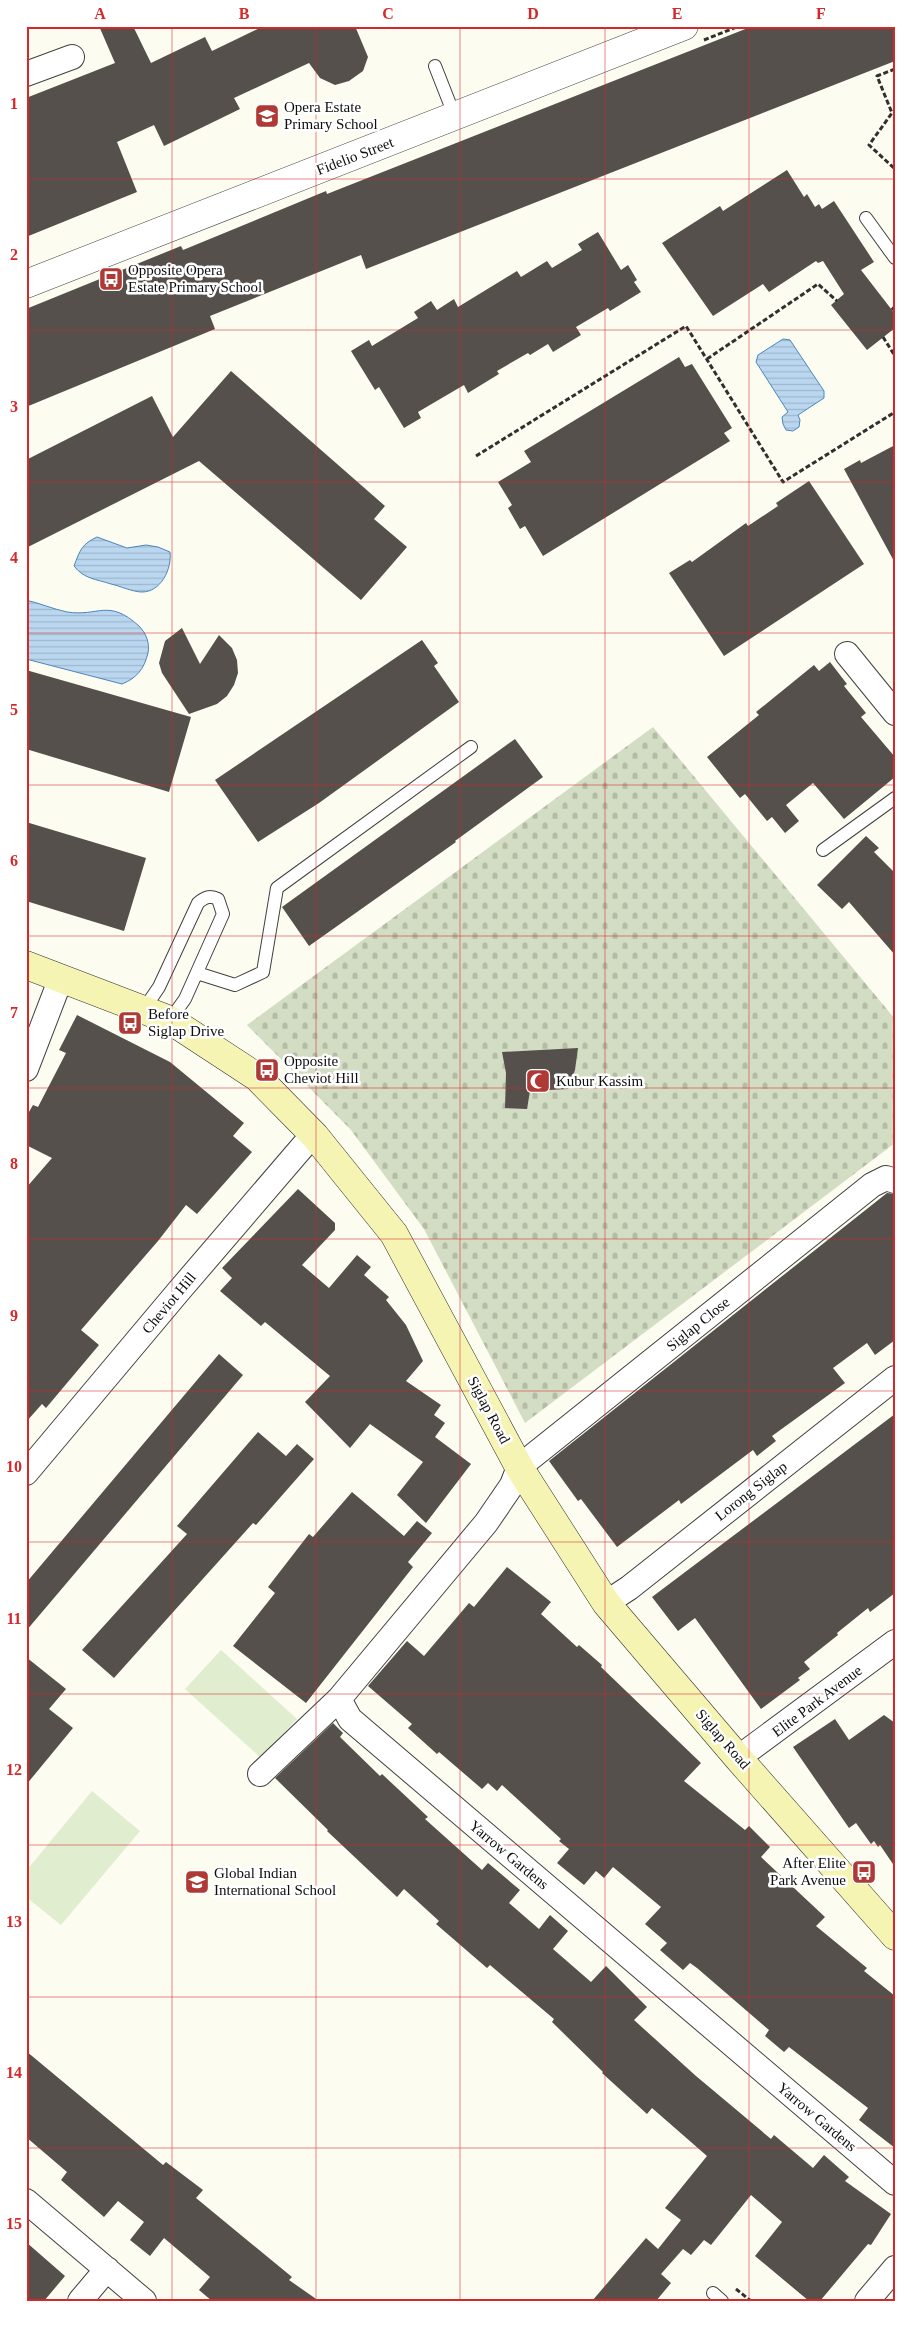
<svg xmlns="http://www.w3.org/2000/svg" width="921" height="2327" font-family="'Times New Roman',serif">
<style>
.cemetery{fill:url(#cemetery-stones)}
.pitch{fill:#e0edce}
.water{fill:url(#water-rules);stroke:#4987be}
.building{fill:#55504b}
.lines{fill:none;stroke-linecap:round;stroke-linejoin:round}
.service-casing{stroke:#414141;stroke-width:14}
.minor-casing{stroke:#414141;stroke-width:26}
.tertiary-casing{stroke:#414141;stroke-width:29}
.secondary-casing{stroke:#303030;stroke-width:29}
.path{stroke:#303030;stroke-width:3;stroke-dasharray:5 2.5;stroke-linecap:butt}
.service{stroke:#fff;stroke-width:12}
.minor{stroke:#fff;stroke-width:24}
.tertiary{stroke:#fff;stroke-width:28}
.secondary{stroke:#f6f4b2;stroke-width:28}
.grid{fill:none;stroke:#d62828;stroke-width:1;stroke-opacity:0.55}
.labels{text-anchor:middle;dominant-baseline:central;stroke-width:5;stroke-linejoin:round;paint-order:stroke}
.poi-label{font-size:15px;fill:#0e0e0e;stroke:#fff;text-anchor:start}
.street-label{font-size:15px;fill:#0e0e0e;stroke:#fff}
.neatline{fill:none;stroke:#d62828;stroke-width:2}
.grid-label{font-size:16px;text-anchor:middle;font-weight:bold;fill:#d62828}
</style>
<defs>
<pattern id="cemetery-stones" width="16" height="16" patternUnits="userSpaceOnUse" patternTransform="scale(1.25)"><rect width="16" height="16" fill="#d3ddc3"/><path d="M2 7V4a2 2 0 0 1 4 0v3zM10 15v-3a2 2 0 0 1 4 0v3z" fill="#b4bca6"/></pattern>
<pattern id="water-rules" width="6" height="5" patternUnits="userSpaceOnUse" patternTransform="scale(1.25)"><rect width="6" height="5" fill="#bad7ef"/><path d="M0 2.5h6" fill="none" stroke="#9fb7cc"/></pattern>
</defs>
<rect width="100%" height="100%" fill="#fdfcf0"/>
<!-- cemetery -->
<path class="cemetery" d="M653,727L895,1019V1143L525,1423L424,1229L351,1130L247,1025Z"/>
<!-- pitch -->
<path class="pitch" d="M221,1650L297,1719L261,1758L185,1689Z
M92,1791L140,1831L61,1925L26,1897V1871Z"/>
<!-- water -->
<path class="water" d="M783,339L790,340L824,391V398L798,415L800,420L799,427L793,431L786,430L783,424L782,417L788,412L756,362L758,355Z
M97,537L127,548L146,545L158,547L170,552C172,569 161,592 142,592C133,592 120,586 111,584C96,579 84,579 74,566C80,550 82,544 97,537Z
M26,600C39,603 53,609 67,612C99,617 108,598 139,626C146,633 150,643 148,653C144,669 137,678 122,684L26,659Z"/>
<!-- building -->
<path class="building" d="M99,26H133L151,63L205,37L212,51L264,26H355L368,57L363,71L349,81L335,85L320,78L309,63L234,98L240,109L164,146L154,125L117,142L137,192L26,237V98L115,63Z
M753,26H895V61L366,269L361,255L210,316L215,329L26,407V309L181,246L183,250L326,191L327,194Z
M787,170L804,197L807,194L815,207L819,204L822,209L834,201L874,262L861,270L895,314V328L867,350L831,305L844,294L823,261L818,263L816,261L769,292L763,284L713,316L662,243L720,206L723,211Z
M598,232L621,270L628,265L637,280L634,282L641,292L610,311L608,308L576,327L581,335L553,352L548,344L530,355L528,353L497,371L499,374L468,393L464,385L418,412L421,418L404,428L379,387L375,390L351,351L369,340L372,346L418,318L414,312L431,301L437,310L454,299L458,307L517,271L521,277L547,261L552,268L582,250L578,244Z
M679,357L685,367L692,364L732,428L724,433L730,441L543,556L525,526L520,529L508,508L512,505L498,482L531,462L524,451Z
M231,371L385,506L374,519L407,547L361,600L199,461L26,548V460L152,396L173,437Z
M895,445V563L844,469L860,460L861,463Z
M809,481L864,564L724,656L669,573L690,560L692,562L746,523L748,526L778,506L776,503Z
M182,628L200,664L219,635L232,648L237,660L238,673L234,685L227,696L217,704L189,714L162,673L159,663L165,641Z
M422,640L438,663L434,666L459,702L319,803L258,842L215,780Z
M830,662L847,684L844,686L866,713L861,717L895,757V777L844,819L813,783L786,805L799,821L785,833L772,817L767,821L745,794L740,798L707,757L759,715L756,712L814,665L819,671Z
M26,670L191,717L169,792L26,749Z
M515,739L543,777L455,841L456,842L309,946L282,907Z
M26,822L146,858L124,931L26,901Z
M866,836L879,848L874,852L895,873V955L849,902L842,909L817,885Z
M77,1015L170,1062L244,1123L233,1136L252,1152L197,1214L186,1205L158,1241L81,1330L99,1345L46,1408L42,1404L26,1422V1188L52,1158L26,1145V1117L33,1105L38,1107L66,1053L59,1050Z
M578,1048L575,1070L568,1089L530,1091L527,1109L505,1108L506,1073L502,1052Z
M298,1189L335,1223V1230L302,1265L329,1288L357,1255L371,1267L364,1275L389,1297L386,1300L406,1325L423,1361L406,1381L441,1405L434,1415L445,1423L435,1437L471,1464L426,1523L397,1495L423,1462L370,1424L350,1448L305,1402L330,1376L265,1322L261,1326L220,1291L232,1278L222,1268Z
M887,1193L895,1194V1340L875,1355L867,1343L833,1368L845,1383L772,1436L776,1441L757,1456L753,1450L681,1504L679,1500L617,1547L581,1499L578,1501L549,1461Z
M219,1354L243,1375L26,1631V1583Z
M895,1414V1593L870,1612L868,1608L837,1633L838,1635L804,1662L810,1669L798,1678L800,1680L761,1709L695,1618L678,1631L652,1597Z
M258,1432L286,1456L297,1444L314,1459L256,1525L253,1523L114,1678L82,1650L187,1534L177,1526Z
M352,1492L404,1536L417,1521L432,1533L408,1562L413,1567L306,1703L233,1646L275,1593L268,1587L309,1534L313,1537Z
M507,1567L551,1602L541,1614L577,1647L579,1645L602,1665L601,1667L701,1763L684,1781L745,1830L749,1826L770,1847L761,1857L825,1917L816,1926L867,1968L864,1971L895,1996V2148L859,2120L868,2108L789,2047L784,2052L765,2036L769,2030L697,1968L690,1963L683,1970L660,1950L667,1943L645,1924L661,1907L613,1867L604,1878L596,1871L584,1885L557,1863L569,1849L559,1841L561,1839L502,1785L497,1791L488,1783L482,1789L439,1752L437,1754L408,1728L412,1724L368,1686L407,1641L424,1656L469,1603L474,1607Z
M26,1657L66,1689L49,1709L73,1728L26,1785Z
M884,1715L895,1723V1867L880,1845L878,1847L874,1841L871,1844L856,1823L849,1828L793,1747L835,1719L849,1740Z
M333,1723L343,1733L340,1737L380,1776L382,1774L428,1817L425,1819L482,1870L488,1863L520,1890L509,1903L539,1929L550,1915L568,1931L553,1949L591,1982L606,1966L647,2007L634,2020L696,2076L771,2139L774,2135L813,2168L824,2155L849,2177L845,2181L891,2214L871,2245L868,2244L820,2301H809L755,2256L782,2222L751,2195L711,2245L704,2240L691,2255L683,2249L661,2274L671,2283L656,2301H592L646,2238L658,2249L681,2220L665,2208L707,2156L652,2108L647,2114L602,2073L603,2072L552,2022L554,2019L490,1965L487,1968L436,1924L439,1921L404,1889L397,1897L327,1831L328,1830L275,1778Z
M26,2051L163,2165L166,2162L203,2190L196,2198L292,2277L289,2280L319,2301H212L199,2290L210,2277L164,2238L150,2256L130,2240L144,2222L118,2201L104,2217L61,2180L67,2172L26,2137Z
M26,2242L65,2276L44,2301H26Z"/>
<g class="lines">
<defs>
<path id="service" d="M435,66L455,117
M866,218L895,258
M823,850L895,798
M197,973L235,985L263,972L277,888L471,747
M144,1009L159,987L198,903C205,897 210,895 218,899L223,914L185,999L170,1020
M713,2293L722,2301"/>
<path id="minor" d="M26,74L72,57
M847,654L895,713
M26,1069L61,978L55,975
M26,1473L178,1292L304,1145L315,1136
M606,1603L629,1588L895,1378
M339,1699L350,1719L895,2183
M738,1758L895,1642
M260,1774L339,1699L486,1523L512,1485L519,1467L872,1185L886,1178L895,1181
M26,2201L144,2301
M80,2301L107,2269
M867,2301L895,2268"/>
<path id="tertiary" d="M26,284L684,26"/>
<path id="secondary" d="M26,965L170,1020L257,1077L315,1136L394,1234L519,1467L606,1603L738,1758L895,1936"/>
</defs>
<!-- service casing -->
<use href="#service" class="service-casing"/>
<!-- minor casing -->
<use href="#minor" class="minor-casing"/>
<!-- tertiary casing -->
<use href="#tertiary" class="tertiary-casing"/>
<!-- secondary casing -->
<use href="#secondary" class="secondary-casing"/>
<!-- path -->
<path class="path" d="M704,40L739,26
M895,69L877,76L892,113L869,145L895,169
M892,310L895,306
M883,337L895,356
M707,359L818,284L837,301
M476,456L686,326L783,482L895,412
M736,2289L751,2301"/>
<!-- service -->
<use href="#service" class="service"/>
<!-- minor -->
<use href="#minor" class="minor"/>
<!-- tertiary -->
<use href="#tertiary" class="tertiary"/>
<!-- secondary -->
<use href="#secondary" class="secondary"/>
</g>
<!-- grid -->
<path class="grid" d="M172,26V2301M316,26V2301M460,26V2301M605,26V2301M749,26V2301M26,179H895M26,330H895M26,482H895M26,633H895M26,785H895M26,936H895M26,1088H895M26,1239H895M26,1391H895M26,1542H895M26,1694H895M26,1845H895M26,1997H895M26,2148H895"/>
<!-- icons -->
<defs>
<symbol id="school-square" viewBox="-11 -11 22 22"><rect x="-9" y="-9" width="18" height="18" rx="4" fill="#ae3935" stroke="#fff"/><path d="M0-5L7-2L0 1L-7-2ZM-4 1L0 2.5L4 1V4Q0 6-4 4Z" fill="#fff"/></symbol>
<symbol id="bus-square" viewBox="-11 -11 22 22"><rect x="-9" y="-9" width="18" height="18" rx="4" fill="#ae3935" stroke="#fff"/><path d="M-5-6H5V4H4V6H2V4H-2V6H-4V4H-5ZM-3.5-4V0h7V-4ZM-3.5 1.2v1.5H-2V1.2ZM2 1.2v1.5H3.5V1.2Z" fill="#fff"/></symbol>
<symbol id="mosque-square" viewBox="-11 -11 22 22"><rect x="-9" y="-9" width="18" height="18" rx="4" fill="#ae3935" stroke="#fff"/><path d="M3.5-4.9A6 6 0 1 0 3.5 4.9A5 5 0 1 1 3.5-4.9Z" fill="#fff"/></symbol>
</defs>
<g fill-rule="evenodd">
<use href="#school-square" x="253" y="102" width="28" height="28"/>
<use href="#bus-square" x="97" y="265" width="28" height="28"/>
<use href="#bus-square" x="116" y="1009" width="28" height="28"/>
<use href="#bus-square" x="253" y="1056" width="28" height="28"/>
<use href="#mosque-square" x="524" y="1067" width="28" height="28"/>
<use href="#bus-square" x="850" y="1858" width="28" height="28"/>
<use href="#school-square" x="183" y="1868" width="28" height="28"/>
</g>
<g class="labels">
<!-- poi labels -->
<g class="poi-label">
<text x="284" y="107">Opera Estate<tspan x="284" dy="17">Primary School</tspan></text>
<text x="128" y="270">Opposite Opera<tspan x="128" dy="17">Estate Primary School</tspan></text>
<text x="148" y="1014">Before<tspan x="148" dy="17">Siglap Drive</tspan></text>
<text x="284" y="1061">Opposite<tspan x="284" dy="17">Cheviot Hill</tspan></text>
<text x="556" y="1081">Kubur Kassim</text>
<text x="846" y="1863" text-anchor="end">After Elite<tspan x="846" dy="17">Park Avenue</tspan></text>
<text x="214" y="1873">Global Indian<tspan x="214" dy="17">International School</tspan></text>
</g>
<!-- street labels -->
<g class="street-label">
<text transform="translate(355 156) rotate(-21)">Fidelio Street</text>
<text transform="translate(169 1303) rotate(-50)">Cheviot Hill</text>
<text transform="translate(698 1324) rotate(-39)">Siglap Close</text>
<text transform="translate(489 1410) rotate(62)">Siglap Road</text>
<text transform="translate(751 1491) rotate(-38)">Lorong Siglap</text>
<text transform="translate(817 1701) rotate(-37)">Elite Park Avenue</text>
<text transform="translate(723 1739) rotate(49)">Siglap Road</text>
<text transform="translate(509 1855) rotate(40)">Yarrow Gardens</text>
<text transform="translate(817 2117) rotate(40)">Yarrow Gardens</text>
</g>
</g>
<!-- border -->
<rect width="921" height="2327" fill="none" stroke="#ffffff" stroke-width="55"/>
<rect x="28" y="28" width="866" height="2272" class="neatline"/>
<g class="grid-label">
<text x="100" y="19">A</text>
<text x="244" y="19">B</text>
<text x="388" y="19">C</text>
<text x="533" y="19">D</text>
<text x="677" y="19">E</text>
<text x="821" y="19">F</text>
<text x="14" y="109">1</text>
<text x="14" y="260">2</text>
<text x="14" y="412">3</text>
<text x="14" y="563">4</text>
<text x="14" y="715">5</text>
<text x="14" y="866">6</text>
<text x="14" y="1018">7</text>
<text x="14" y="1169">8</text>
<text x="14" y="1321">9</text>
<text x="14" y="1472">10</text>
<text x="14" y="1624">11</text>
<text x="14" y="1775">12</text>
<text x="14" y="1927">13</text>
<text x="14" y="2078">14</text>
<text x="14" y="2229">15</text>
</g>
</svg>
